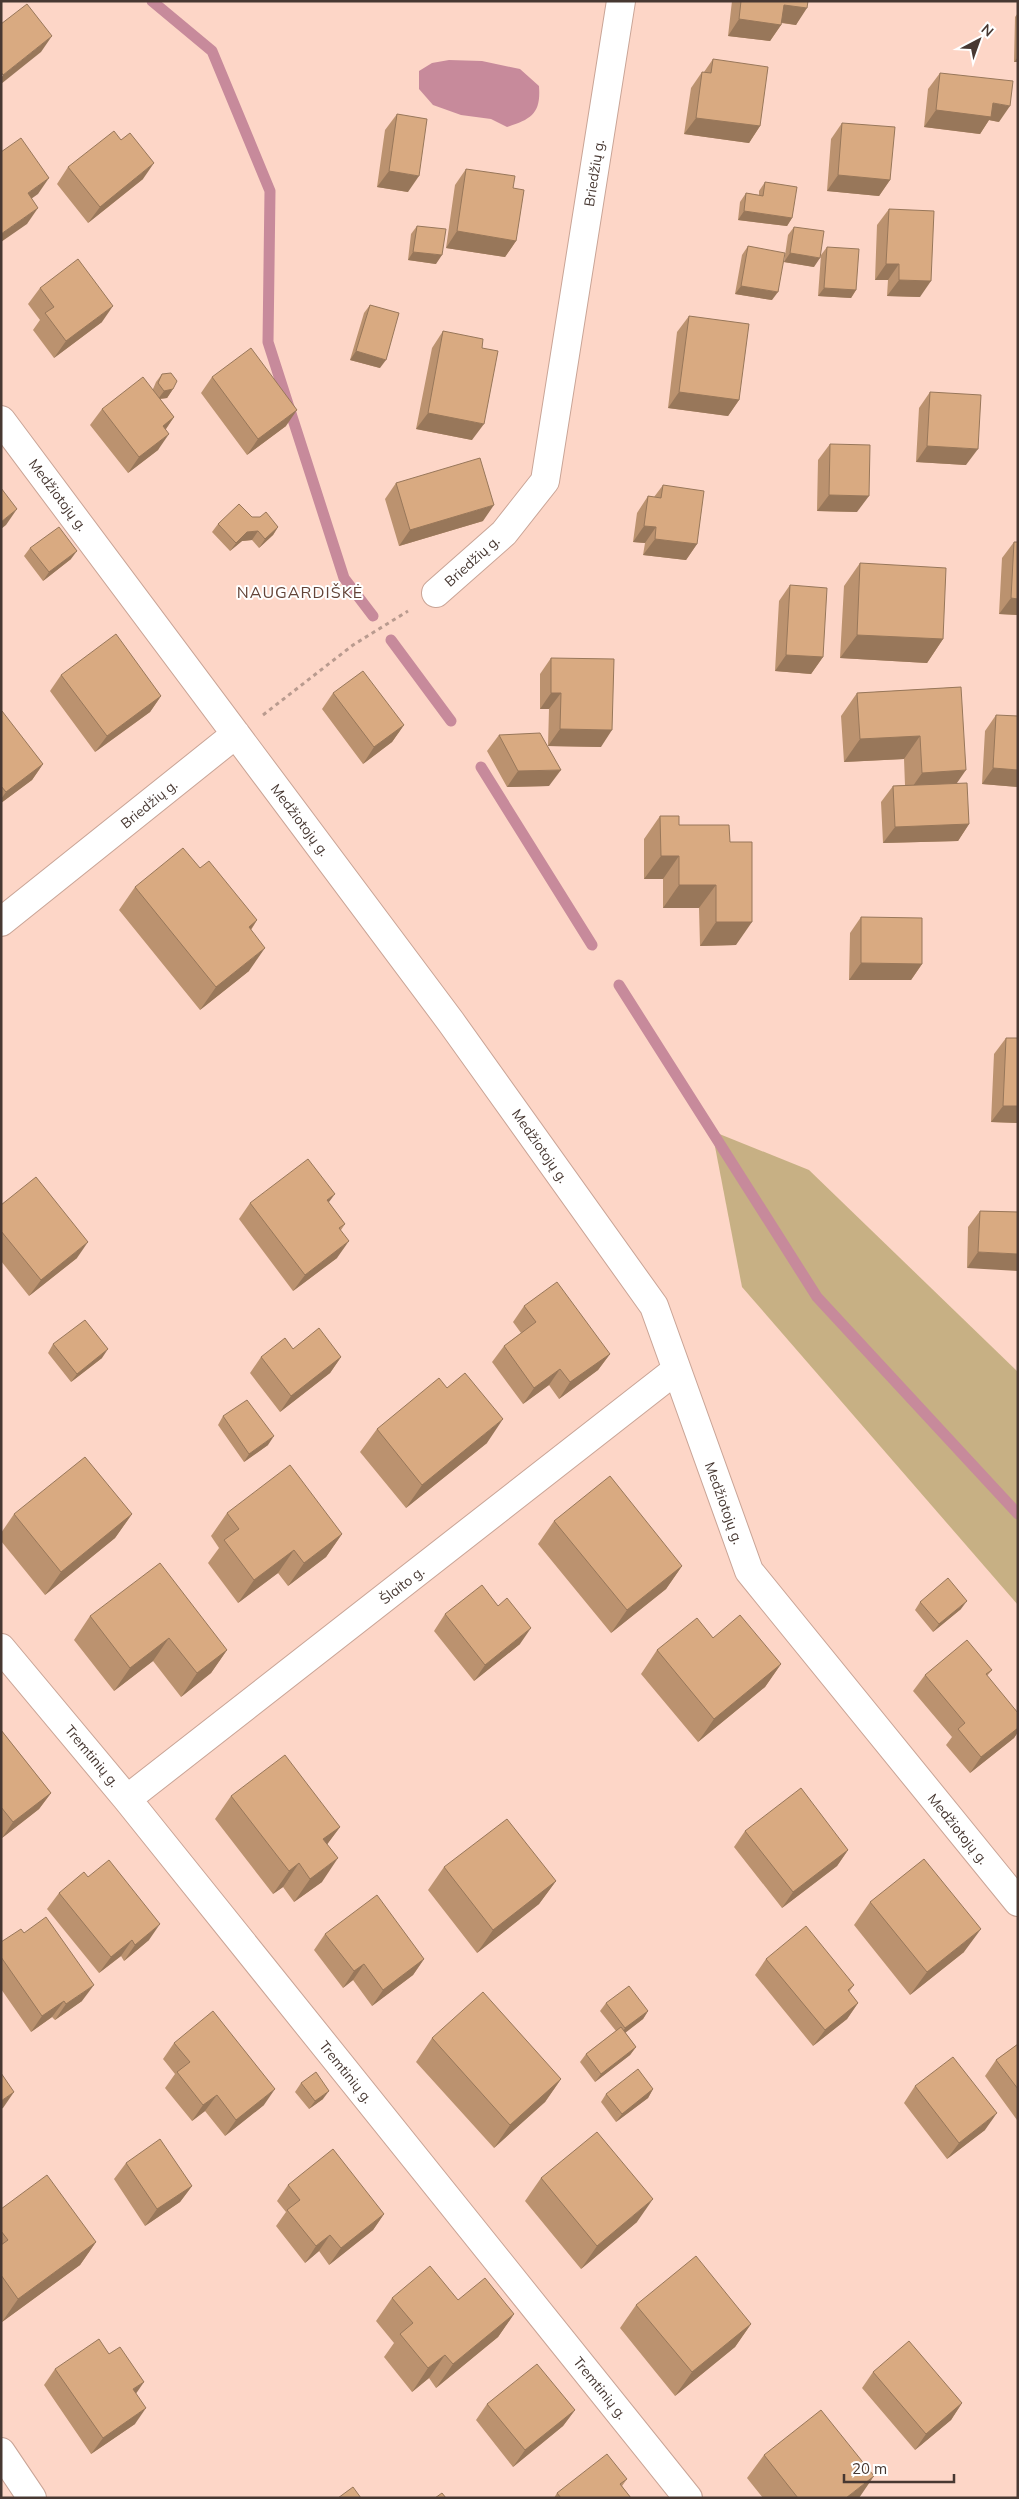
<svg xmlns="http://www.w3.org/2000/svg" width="1019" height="2499" font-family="Mulish,sans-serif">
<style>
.green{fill:#c7b084}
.water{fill:#c78a9b}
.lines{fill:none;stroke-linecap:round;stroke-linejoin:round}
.stream{stroke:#c78a9b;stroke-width:11}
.street-casing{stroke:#c9a496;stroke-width:30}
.path{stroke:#b99b8f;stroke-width:3;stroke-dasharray:4 4;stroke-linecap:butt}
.street{stroke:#fff;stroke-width:28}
.wall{fill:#bb926f}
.shaded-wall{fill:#98775a}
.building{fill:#d9aa81;stroke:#98775a}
.labels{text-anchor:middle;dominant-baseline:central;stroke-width:4;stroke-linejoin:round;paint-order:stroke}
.street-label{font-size:14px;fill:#473832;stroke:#fff}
.quarter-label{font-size:16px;letter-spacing:1px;fill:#634438;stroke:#fff}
</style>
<rect width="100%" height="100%" fill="#fdd6c7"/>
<!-- green -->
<path class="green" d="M712,1131L809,1170L1018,1372V1605L742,1287Z"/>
<!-- water -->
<path class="water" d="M449,60L482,61L520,69L539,86C541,113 532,119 507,127L491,119L461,115L433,105L419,89V71L432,63Z"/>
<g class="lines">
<!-- stream -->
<path class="stream" d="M152,1L212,51L270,191L268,342L344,578L373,616
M391,640L451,721
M481,767L592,945
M619,985L817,1297L1018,1514"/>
<defs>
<path id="street" d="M1,420L451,1022L654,1306L749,1571L1018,1902
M436,593L504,533L545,481L621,1
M1,922L236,734
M1,1648L127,1799L688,2498
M127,1799L676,1370
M1,2452L32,2498"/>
</defs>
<!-- street casing -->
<use href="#street" class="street-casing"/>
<!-- path -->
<path class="path" d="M263,715L353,645L408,611"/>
<!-- street -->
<use href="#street" class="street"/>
</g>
<!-- wall -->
<path class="wall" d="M732,1H808L796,25L781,23V25L770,41L728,36Z
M1018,13V62H1014L1015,17Z
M713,59L760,126L749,143L684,134L691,88L702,72H704Z
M940,73L999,122L989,120L980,134L924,127L928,89Z
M397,114L408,192L377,187L385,130Z
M842,123L890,180L879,196L827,191L831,139Z
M68,167L143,179L88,223L57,184Z
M466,169L513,188L516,241L505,257L446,248L455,185Z
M765,182L792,218L787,226L738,220L740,202L746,193L759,195V191Z
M889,209L920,297L887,296L888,280H875L877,225Z
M417,226L436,264L408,260L411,234Z
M794,227L814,267L784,262L788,235Z
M748,246L772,300L735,294L742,255Z
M827,247L856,290L851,298L818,296L821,255Z
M40,288L102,322L54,358L33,330L40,320L28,304Z
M370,305L380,368L350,360L364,313Z
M689,316L739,400L728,416L668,408L677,332Z
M443,331L482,348L472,440L416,429L432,348Z
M162,374L173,389L167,398L160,399L174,417L166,429L158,450L128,473L90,425L102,409L153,389L156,382Z
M212,377L286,426L247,455L201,393Z
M930,392L966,465L916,462L919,408Z
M830,444L857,512L817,511L818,460Z
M396,483L483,521L399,546L385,499Z
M663,485L697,544L686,560L643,555L645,543L633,542L637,513L648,496L654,497Z
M252,517L278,527L273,535L259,548L252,540L242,541L230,551L212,532L218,524Z
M1014,542H1018V615L999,614L1002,558Z
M30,548L71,559L43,581L24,556Z
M860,563L943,639L927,663L840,658L844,586Z
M790,585L823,657L811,674L775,671L779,601Z
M551,658L601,747L548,746L549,709H540V674Z
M61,675L161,696L150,712L95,752L50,691Z
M961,687L957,783L969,824L958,841L883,843L881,802L893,786L905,785L904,759L844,762L841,716L857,693Z
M333,693L404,725L392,742L363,764L322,709Z
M1,712L43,764L32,780L1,803Z
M996,715L1018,787L982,784L985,731Z
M499,735L549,786L507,787L487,751Z
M660,816L679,825L730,842L736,945L700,946L699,908H663V879H644V839Z
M200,868L257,920L251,930L249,971L200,1010L119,910L135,887Z
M861,917L922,964L911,980H849L850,933Z
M1006,1038H1018V1123L991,1122L994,1054Z
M250,1203H329L345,1224L341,1230L337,1258L293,1291L239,1219Z
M1,1205L77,1258L29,1296L1,1261Z
M980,1211L1018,1212L967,1268L968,1227Z
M524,1306L610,1354L598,1370L559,1399L549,1385L523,1404L492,1362L504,1346L521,1333L513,1322Z
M53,1344L102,1358L71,1382L48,1353Z
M293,1349L341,1357L330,1373L280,1412L250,1373L261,1357Z
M447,1388L487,1443L406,1508L360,1452L377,1429Z
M223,1416L268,1445L244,1462L218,1425Z
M227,1513L342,1534L326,1557L288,1586L278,1573L238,1603L208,1563L219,1548L211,1536Z
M14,1514H132L115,1538L45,1595L1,1541V1533Z
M554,1521L682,1566L666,1589L611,1633L538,1544Z
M920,1602L961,1609L933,1632L915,1610Z
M445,1614L520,1644L474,1681L434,1631Z
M90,1616L227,1650L211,1673L181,1697L153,1661L114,1691L74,1640Z
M657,1650L781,1664L765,1687L698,1742L641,1674Z
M992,1670L987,1676L1018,1713V1732L1014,1738L970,1773L946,1745L952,1737L913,1691L925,1675Z
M1,1730L51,1793L39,1809L2,1838H1Z
M231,1796L340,1827L327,1844L322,1882L294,1902L283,1887L273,1894L215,1819Z
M745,1831L848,1850L837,1866L782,1908L734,1847Z
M444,1867L556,1881L539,1904L477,1953L428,1890Z
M88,1877L149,1940L124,1961L121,1956L99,1973L47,1909L59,1893Z
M870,1902L964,1952L910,1995L854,1925Z
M325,1934L424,1959L413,1975L372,2006L353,1980L343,1988L314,1950Z
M1,1942L82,2001L55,2020L52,2017L31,2032L1,1989Z
M766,1959L854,1985L849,1992L858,2003L847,2019L813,2046L755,1975Z
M606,2003L648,2011L643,2019L625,2032L636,2047L630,2055L595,2082L580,2062L586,2054L616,2031L600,2011Z
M432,2038L561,2079L545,2102L494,2148L416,2062Z
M174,2043L264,2105L225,2136L205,2111L192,2121L165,2088L175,2074L163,2059Z
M1018,2044V2120H1017L985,2076L996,2060Z
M301,2083L323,2099L309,2109L295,2092Z
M915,2086L985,2130L947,2159L904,2103Z
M653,2089L648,2098L616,2122L601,2102L606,2094Z
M126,2163L192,2186L180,2202L145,2226L114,2179Z
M541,2178L637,2222L581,2269L525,2201Z
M288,2185L384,2214L373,2230L329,2265L319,2251L305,2263L276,2226L286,2212L277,2201Z
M1,2209L96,2242L80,2265L2,2322Z
M392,2298L458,2300L514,2314L498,2337L436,2388L429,2378L412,2392L384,2357L394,2343L376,2321Z
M636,2305L751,2324L735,2347L675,2396L620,2328Z
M55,2369L136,2394L135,2424L91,2454L44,2385Z
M873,2372L962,2403L951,2420L915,2450L862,2388Z
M487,2404L575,2410L563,2426L513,2467L476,2420Z
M764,2455L859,2498H763L747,2478Z
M627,2479L622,2486L631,2498H554L557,2493Z"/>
<!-- shaded-wall -->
<path class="shaded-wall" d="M784,5L807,8L796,25L772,21Z
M739,19L781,25L770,41L728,36Z
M52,36L41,52L1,84V78L3,75Z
M1018,57V62H1014Z
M993,103L1010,106L999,122L989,120L980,134L924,127L936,110Z
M696,118L760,126L749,143L684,134Z
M154,163L143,179L88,223L100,207Z
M389,171L419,176L408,192L377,187Z
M838,175L890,180L879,196L827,191Z
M49,178L38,194L17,209L28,193Z
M38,208L27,224L1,242V234Z
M744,211L792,218L787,226L738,220Z
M457,231L516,241L505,257L446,248Z
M413,252L442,255L436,264L408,260Z
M790,253L820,258L814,267L784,262Z
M886,264H899L888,280H875Z
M899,280L931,281L920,297L887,296Z
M741,286L778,292L772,300L735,294Z
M824,288L856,290L851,298L818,296Z
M113,306L102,322L54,358L66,341Z
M356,351L386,360L380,368L350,360Z
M173,389L167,398L158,399L164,391Z
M679,392L739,400L728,416L668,408Z
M297,410L286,426L247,455L258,439Z
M428,413L484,424L472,440L416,429Z
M174,417L163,433V426Z
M169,434L158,450L128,473L139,457Z
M927,446L978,449L966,465L916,462Z
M829,495L869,496L857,512L817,511Z
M494,505L483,521L399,546L410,530Z
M17,509L6,525L1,529V522Z
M644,526L656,527L645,543L633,542Z
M278,527L273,535L259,548L265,539Z
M258,531L252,540L242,541L230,551L236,543L247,532Z
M655,539L697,544L686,560L643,555Z
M77,551L71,559L43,581L49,572Z
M1011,598L1018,599V615L999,614Z
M857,635L943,639L927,663L840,658Z
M786,655L823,657L811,674L775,671Z
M551,693H561L549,709H540Z
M161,696L150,712L95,752L107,736Z
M404,725L392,742L363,764L374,747Z
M560,729L612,730L601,747L548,746Z
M920,736L904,759L844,762L860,739Z
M43,764L32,780L1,803V799L6,792Z
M993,768L1018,770V787L982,784Z
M561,770L549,786L507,787L518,771Z
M966,770L950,793L906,796L922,773Z
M969,824L958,841L883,843L895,827Z
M661,856H679L663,879H644Z
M679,885H716L699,908H663Z
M257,920L241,944L249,927Z
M716,922H752L736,945L700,946Z
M265,948L249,971L200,1010L216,987Z
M861,963L922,964L911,980H849Z
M1003,1106H1018V1123L991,1122Z
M335,1194L323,1210L327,1200Z
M349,1241L337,1258L293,1291L305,1275Z
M88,1242L77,1258L29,1296L41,1280Z
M978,1252L1018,1254V1271L967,1268Z
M108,1349L102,1358L71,1382L77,1374Z
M610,1354L598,1370L559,1399L570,1382Z
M341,1357L330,1373L280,1412L291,1396Z
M560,1369L549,1385L523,1404L534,1388Z
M503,1419L487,1443L406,1508L422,1485Z
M274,1436L268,1445L244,1462L249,1454Z
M132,1514L115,1538L45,1595L61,1572Z
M342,1534L326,1557L288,1586L304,1563Z
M294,1550L278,1573L238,1603L254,1580Z
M682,1566L666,1589L611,1633L627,1610Z
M967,1601L961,1609L933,1632L939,1624Z
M531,1628L520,1644L474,1681L485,1665Z
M169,1638L153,1661L114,1691L130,1668Z
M227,1650L211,1673L181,1697L197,1673Z
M781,1664L765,1687L698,1742L714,1719Z
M1018,1728V1732L1014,1738L970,1773L981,1757Z
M51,1793L39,1809L2,1838L13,1822Z
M340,1827L323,1850V1839Z
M848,1850L837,1866L782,1908L793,1892Z
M338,1858L322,1882L294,1902L310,1879Z
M299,1863L283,1887L273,1894L289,1871Z
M556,1881L539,1904L477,1953L493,1930Z
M160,1924L149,1940L124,1961L135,1945Z
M981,1929L964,1952L910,1995L927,1972Z
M132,1940L121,1956L99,1973L111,1957Z
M424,1959L413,1975L372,2006L383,1990Z
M364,1964L353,1980L343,1988L354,1971Z
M94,1985L82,2001L55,2020L66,2004Z
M64,2001L52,2017L31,2032L42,2016Z
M858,2003L847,2019L813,2046L825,2030Z
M648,2011L643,2019L620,2037L625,2028Z
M636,2047L630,2055L595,2082L601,2074Z
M561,2079L545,2102L494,2148L510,2125Z
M275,2089L264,2105L225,2136L236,2120Z
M653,2089L648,2098L616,2122L622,2114Z
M329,2091L323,2099L309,2109L315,2101Z
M14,2092L3,2108L1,2109V2101Z
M217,2095L205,2111L192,2121L203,2105Z
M997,2113L985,2130L947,2159L959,2143Z
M192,2186L180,2202L145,2226L157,2209Z
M653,2199L637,2222L581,2269L597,2246Z
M384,2214L373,2230L329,2265L341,2248Z
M330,2235L319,2251L305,2263L316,2246Z
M96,2242L80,2265L2,2322L18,2299Z
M514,2314L498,2337L436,2388L453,2364Z
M751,2324L735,2347L675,2396L692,2372Z
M445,2355L429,2378L412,2392L428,2368Z
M144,2382L133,2398V2389Z
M962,2403L951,2420L915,2450L926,2434Z
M146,2408L135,2424L91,2454L103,2438Z
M575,2410L563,2426L513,2467L525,2450Z
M874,2476L859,2498H846Z"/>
<!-- building -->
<path class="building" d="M741,1H808L807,8L784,5L781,25L739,19Z
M27,4L52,36L3,75L1,72V24Z
M713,59L768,67L760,126L696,118L702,72L711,73Z
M940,73L1013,81L1010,106L993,103L991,117L936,110Z
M397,114L427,119L419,176L389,171Z
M842,123L895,127L890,180L838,175Z
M114,131L121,140L130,133L154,163L100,207L68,167Z
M21,138L49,178L28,193L38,208L1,234V152Z
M466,169L515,176L513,188L524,190L516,241L457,231Z
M765,182L797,187L792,218L744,211L746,193L763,196Z
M889,209L934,211L931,281L899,280V264H886Z
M417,226L446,229L442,255L413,252Z
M794,227L824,231L820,258L790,253Z
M748,246L785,253L778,292L741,286Z
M827,247L859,249L856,290L824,288Z
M78,259L113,306L66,341L45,313L54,307L40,288Z
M370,305L399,313L386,360L356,351Z
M689,316L749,324L739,400L679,392Z
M443,331L483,339L482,348L498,351L484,424L428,413Z
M251,348L297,410L258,439L212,377Z
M171,373L177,381L173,389L164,391L158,383L162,374Z
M143,377L174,417L163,426L169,434L139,457L102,409Z
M930,392L981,395L978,449L927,446Z
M830,444L870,445L869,496L829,495Z
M480,458L494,505L410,530L396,483Z
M663,485L704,491L697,544L655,539L656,527L644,526L648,496L661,498Z
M1,488L17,509L1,522Z
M239,504L252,517H260L266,512L278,527L265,539L258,531L247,532L236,543L218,524Z
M59,527L77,551L49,572L30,548Z
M1014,542H1018V599L1011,598Z
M860,563L946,568L943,639L857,635Z
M790,585L827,588L823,657L786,655Z
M116,634L161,696L107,736L61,675Z
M551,658L614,659L612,730L560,729L561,693H551Z
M363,671L404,725L374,747L333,693Z
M961,687L966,770L922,773L920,736L860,739L857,693Z
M2,711L43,764L6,792L1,786V712Z
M996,715L1018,716V770L993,768Z
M540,733L561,770L518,771L499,735Z
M967,783L969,824L895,827L893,786Z
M660,816H679V825H729L730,842H752V922H716V885H679V856H661Z
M183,848L200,868L209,861L257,920L249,927L265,948L216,987L135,887Z
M861,917L922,918V964L861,963Z
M1006,1038H1018V1106H1003Z
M308,1159L335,1194L327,1200L345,1224L339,1228L349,1241L305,1275L250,1203Z
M36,1177L88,1242L41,1280L1,1231V1205Z
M980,1211L1018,1212V1254L978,1252Z
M557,1282L610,1354L570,1382L560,1369L534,1388L504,1346L536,1322L524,1306Z
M85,1320L108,1349L77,1374L53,1344Z
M319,1328L341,1357L291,1396L261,1357L285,1338L293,1349Z
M465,1373L503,1419L422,1485L377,1429L439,1378L447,1388Z
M247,1400L274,1436L249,1454L223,1416Z
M85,1457L132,1514L61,1572L14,1514Z
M290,1465L342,1534L304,1563L294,1550L254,1580L224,1540L239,1529L227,1513Z
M610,1476L682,1566L627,1610L554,1521Z
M160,1563L227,1650L197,1673L169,1638L130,1668L90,1616Z
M948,1578L967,1601L939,1624L920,1602Z
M482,1585L498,1606L507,1598L531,1628L485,1665L445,1614Z
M740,1615L781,1664L714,1719L657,1650L697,1618L713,1638Z
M967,1640L992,1670L986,1674L1018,1713V1728L981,1757L958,1729L965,1723L925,1675Z
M1,1730L51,1793L13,1822L1,1807Z
M285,1755L340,1827L323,1839L338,1858L310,1879L299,1863L289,1871L231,1796Z
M801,1788L848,1850L793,1892L745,1831Z
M507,1819L556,1881L493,1930L444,1867Z
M924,1859L981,1929L927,1972L870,1902Z
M109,1860L160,1924L135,1945L132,1940L111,1957L59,1893L84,1872L88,1877Z
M377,1895L424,1959L383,1990L364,1964L354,1971L325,1934Z
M46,1917L94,1985L66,2004L64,2001L42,2016L1,1957V1942L21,1929L24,1933Z
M806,1926L854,1985L848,1990L858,2003L825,2030L766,1959Z
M629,1986L648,2011L625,2028L606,2003Z
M483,1992L561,2079L510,2125L432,2038Z
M213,2011L275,2089L236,2120L217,2095L203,2105L177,2072L190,2062L174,2043Z
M621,2027L636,2047L601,2074L586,2054Z
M1018,2044V2089L996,2060Z
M953,2057L997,2113L959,2143L915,2086Z
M638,2069L653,2089L622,2114L606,2094Z
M316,2072L329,2091L315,2101L301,2083Z
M1,2073L14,2092L1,2101Z
M597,2132L653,2199L597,2246L541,2178Z
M160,2139L192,2186L157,2209L126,2163Z
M333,2149L384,2214L341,2248L330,2235L316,2246L287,2210L300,2200L288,2185Z
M47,2175L96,2242L18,2299L1,2275V2245L8,2240L1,2231V2209Z
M696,2256L751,2324L692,2372L636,2305Z
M430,2266L458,2300L485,2278L514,2314L453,2364L445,2355L428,2368L400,2334L413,2323L392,2298Z
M99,2339L109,2354L120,2347L144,2382L133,2389L146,2408L103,2438L55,2369Z
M909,2341L962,2403L926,2434L873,2372Z
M537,2364L575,2410L525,2450L487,2404Z
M821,2410L874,2476L846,2498H798L764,2455Z
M607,2454L627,2479L620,2484L631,2498H561L557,2493Z
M353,2487L361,2498H338Z
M442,2493L446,2498H435Z"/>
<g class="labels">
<!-- street labels -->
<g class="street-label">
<text transform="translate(594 173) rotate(-81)">Briedžių g.</text>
<text transform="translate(58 495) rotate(53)">Medžiotojų g.</text>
<text transform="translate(472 561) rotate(-42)">Briedžių g.</text>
<text transform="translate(149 804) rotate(-39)">Briedžių g.</text>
<text transform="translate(300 820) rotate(53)">Medžiotojų g.</text>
<text transform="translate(540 1146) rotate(55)">Medžiotojų g.</text>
<text transform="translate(724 1503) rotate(70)">Medžiotojų g.</text>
<text transform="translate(402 1585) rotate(-38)">Šlaito g.</text>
<text transform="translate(92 1756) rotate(50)">Tremtinių g.</text>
<text transform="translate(958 1829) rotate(51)">Medžiotojų g.</text>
<text transform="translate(346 2072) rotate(51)">Tremtinių g.</text>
<text transform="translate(600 2388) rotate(51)">Tremtinių g.</text>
</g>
<!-- quarter labels -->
<g class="quarter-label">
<text x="300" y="592">NAUGARDIŠKĖ</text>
</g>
</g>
<!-- border -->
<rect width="1019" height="2499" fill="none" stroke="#473832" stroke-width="5"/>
<!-- north arrow -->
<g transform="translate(979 40) rotate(41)" stroke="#ffffff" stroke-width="4" paint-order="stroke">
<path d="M0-4L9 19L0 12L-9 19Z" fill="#473832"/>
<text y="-8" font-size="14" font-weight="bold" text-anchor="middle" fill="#473832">N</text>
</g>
<!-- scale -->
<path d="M844 2474v8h110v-8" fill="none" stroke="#473832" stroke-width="2.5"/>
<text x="852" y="2474" font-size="15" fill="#473832" stroke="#ffffff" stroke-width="4" paint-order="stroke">20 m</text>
</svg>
